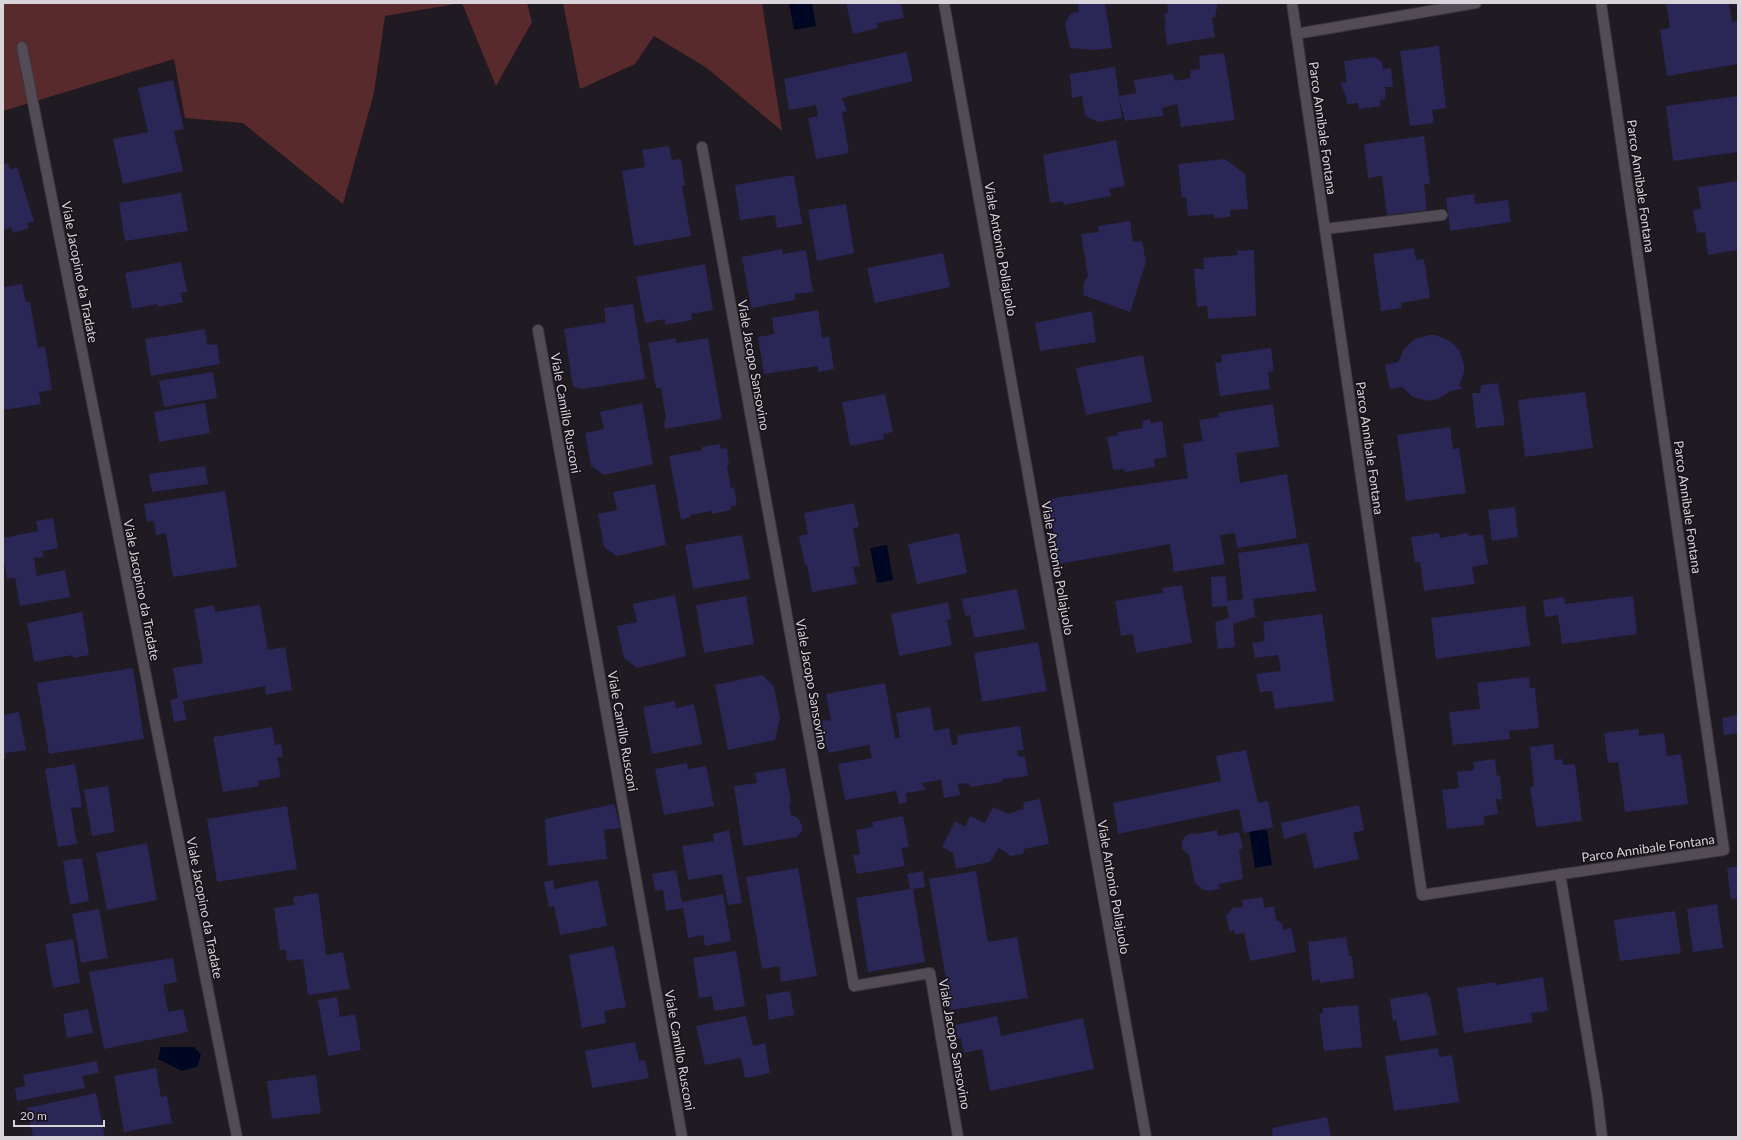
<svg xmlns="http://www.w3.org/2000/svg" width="1741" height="1140" font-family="Lato,sans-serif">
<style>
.green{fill:#592a2c}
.water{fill:#000722}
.building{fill:#2a2655}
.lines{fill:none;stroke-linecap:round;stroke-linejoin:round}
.minor-casing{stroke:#3b373d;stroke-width:12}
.minor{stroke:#534c56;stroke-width:10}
.labels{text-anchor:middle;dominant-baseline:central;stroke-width:3;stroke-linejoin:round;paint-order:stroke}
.street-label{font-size:13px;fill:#d8d4d9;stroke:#171119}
</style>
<rect width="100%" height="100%" fill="#201a22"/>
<!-- green -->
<path class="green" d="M3,3H461L385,16L374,93L343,204L243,123L185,118L174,59L3,111Z
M462,3H527L532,22L496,86Z
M563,3H762L782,131L707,68L654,36L635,64L580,89Z"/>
<!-- water -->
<path class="water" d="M789,3H812L816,26L794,30Z
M887,545L893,580L877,583L870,548Z
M1267,830L1272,865L1255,868L1249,831Z
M161,1047H194L201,1055L197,1067L182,1071L158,1059Z"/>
<!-- building -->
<path class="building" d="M846,3H901L904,18L877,23L878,28L853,34Z
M1078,3H1105L1112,48L1094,50L1070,48L1065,24L1071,13L1079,12Z
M1167,3H1218L1215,17L1212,18L1215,37L1167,45L1164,25H1166L1164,14L1168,13Z
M1666,3H1729L1732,22L1738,21V64L1667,76L1660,30L1670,28Z
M1439,46L1446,108L1432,110L1434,123L1410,126L1400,51Z
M906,52L913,81L842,98L847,111L842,112L849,153L816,159L808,118L818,116L816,105L789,110L784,79Z
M1224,53L1235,120L1181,127L1177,104L1162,108L1163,116L1125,121L1119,98L1122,118L1098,122L1085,116L1082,96L1072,98L1070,74L1115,67L1119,96L1136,93L1134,80L1173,74L1175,81L1190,78L1191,70L1200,69L1199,56Z
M1374,57L1382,62L1383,69L1391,68L1393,87H1385L1386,99L1380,100L1381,106L1359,109L1358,103L1347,104L1346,96L1340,83L1347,82L1344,61Z
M173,80L184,129L174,131L183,171L123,184L113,139L148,132L138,88Z
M1738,96V152L1673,161L1666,106Z
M1424,136L1430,184H1424L1427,210L1387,215L1382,176L1368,178L1364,144Z
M1116,140L1125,186L1109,189L1111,196L1064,205L1063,201L1050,203L1043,155Z
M669,146L672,160L681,159L685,185L682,186L691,236L634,246L622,171L645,167L642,150Z
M1225,159L1245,174L1248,209L1230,210V217L1214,218L1213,214L1188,216L1186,197L1182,198L1178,164Z
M8,163L10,170L17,167L34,221L27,223L29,228L13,233L11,227L3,230V164Z
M794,175L802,224L777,228L775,215L740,220L735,185Z
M1738,181V250L1708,255L1705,232L1697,233L1693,210L1701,209L1698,187Z
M181,193L188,231L125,241L119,203Z
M1474,194L1475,204L1508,200L1511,222L1450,231L1446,198Z
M846,204L854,253L817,261L808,210Z
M1130,221L1133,242L1142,241L1146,262L1130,312L1083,295L1084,282L1088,276L1081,234L1099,232L1098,226Z
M1414,248L1416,260L1424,259L1430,298L1401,303L1402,308L1381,311L1373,254Z
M782,249L783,254L806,250L813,292L795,294V300L751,308L742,257Z
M1254,250L1256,316L1208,319L1207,306L1197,307L1194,269H1204L1203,258L1238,255L1237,251Z
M943,253L950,287L875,303L867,268Z
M181,262L187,292L180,293L183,302L158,307V304L132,309L125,273Z
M705,264L713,310L691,314L692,320L665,325V319L645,323L636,277Z
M22,284L26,302H30L38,348L45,346L52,390L39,392L41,404L3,410V287Z
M633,304L645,379L583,389L573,387L564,329L606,322L604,308Z
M818,310L822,338L829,337L834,369L818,372V366L764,374L758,337L774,334L772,318Z
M1092,311L1096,342L1040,351L1035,323Z
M205,329L207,345L217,344L220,364L151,376L145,339Z
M1429,335H1436L1450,341L1460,351L1464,365V373L1459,386L1463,388L1451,391L1438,399L1428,401L1413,397L1402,387L1390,389L1385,365L1398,362L1404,349L1415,339Z
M676,338V343L708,338L722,419L665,429L664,420L666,419L661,388H656L648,343Z
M1271,348L1274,371L1268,372L1270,389L1220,396L1215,363L1222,362L1221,355Z
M1143,355L1152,402L1086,415L1076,368Z
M213,372L217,398L164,407L159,381Z
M1498,383L1505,425L1476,428L1472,393H1480L1481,385Z
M1585,392L1593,448L1525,457L1518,400Z
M885,394L893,432L883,434L884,439L850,446L842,402Z
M205,403L210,433L159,442L154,412Z
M642,403L653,464L604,475L591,466L585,433L604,429L600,412Z
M1273,404L1279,447L1236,453L1240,483L1287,474L1297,538L1237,548L1235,533L1220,535L1225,564L1174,572L1170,544L1059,564L1048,499L1188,478L1183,444L1203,441L1199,420L1219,417L1218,413Z
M1150,419L1151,423L1162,421L1167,457L1154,459L1155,467L1125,472L1124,469L1113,470L1107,437L1118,435V432L1143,428L1142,421Z
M1450,427L1453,449L1459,448L1466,493L1406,501L1397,435Z
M720,444L721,449L727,448L729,465L727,466L731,488L734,487L737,505L731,506V510L712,514V511L690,515V517L681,520L669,456L702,450V447Z
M205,466L208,484L152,492L149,474Z
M655,484L666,545L617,556L604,547L598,514L617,510L613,492Z
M225,491L237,567L173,577L166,533L156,535L154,521L147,522L144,504Z
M854,503L859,527L853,528L860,566L853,567L857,584L812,592L807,565H805L799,536L808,534L804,513Z
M1515,507L1518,537L1492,541L1488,510Z
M53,518L58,548L42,551L44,557L34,558L37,576L65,570L70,597L20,606L15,578L7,579L3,556V538L38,531L36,521Z
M959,533L967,573L917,584L908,544Z
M1439,533L1440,538L1468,533L1469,536L1483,534L1488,564L1472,567L1475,584L1424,591L1420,562H1415L1411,537Z
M742,535L750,579L693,589L685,545Z
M1308,543L1316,591L1253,599L1255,617L1233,624L1235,647L1218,649L1215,622L1229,618L1227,606L1212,607L1211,577L1225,576L1228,601L1243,599L1238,553Z
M1182,585L1192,643L1136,653L1133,634L1121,636L1115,601L1163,593L1162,588Z
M1017,589L1025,629L974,638L970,615L965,616L962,599Z
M675,595L686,656L637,668L624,658L617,626L637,622L633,604Z
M746,596L754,644L704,653L696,605Z
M1633,596L1637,634L1562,644L1558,615L1545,617L1543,600L1564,597L1565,604Z
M948,602L951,619L947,620L952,645L899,656L891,614Z
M214,605L215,612L260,605L268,650L285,647L292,690L266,695L265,686L183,701L186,720L174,722L170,700L178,698L173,668L203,663L194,609Z
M1525,606L1530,646L1436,659L1431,618Z
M82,612L89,655L73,658V655L34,662L27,623Z
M1322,614L1334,701L1275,709L1272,691L1260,692L1256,674L1281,671L1278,655L1255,658L1252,643L1265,641L1263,622Z
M1038,642L1047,691L982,702L974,653Z
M133,668L144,739L49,754L37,683Z
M762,675L774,686L780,718L775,740L728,750L715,685Z
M1529,677L1530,688H1535L1539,728L1509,731L1510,739L1453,745L1449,712L1480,709L1477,683Z
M885,683L895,738H900L896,713L930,707L934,731L949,728L952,745H957L958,735L1020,726L1024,750L1017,751L1019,757L1025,756L1028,776L1002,779V782L970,787L969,783L958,784L960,795L944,798L941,780L922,783L926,790L906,793L907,802L899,804L896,791L845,800L838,764L872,758L869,745L828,753L822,721L831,720L826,694Z
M675,701L676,708L694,704L702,744L652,754L643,707Z
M19,712L26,750L5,753L6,758H3V715Z
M1738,715V733L1724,735L1722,718Z
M272,727L275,745L281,744L283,757H277L281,777L258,781L259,786L223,792L213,737Z
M1639,729V736L1664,733L1667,756L1681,754L1688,804L1625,812L1618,762L1608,763L1604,733Z
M1553,744L1555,760L1562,759L1563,765L1575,764L1582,821L1536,827L1530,787L1534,786L1530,747Z
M1246,750L1258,803L1268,801L1273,827L1244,833L1239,809L1118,834L1113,803L1221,781L1216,756Z
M1495,759L1497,776L1500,775L1502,799H1496L1498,814L1484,816V825L1447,829L1442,790L1459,788L1457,772L1474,770L1473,762Z
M687,763L688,769L706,766L714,806L664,815L655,769Z
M75,764L82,807L71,808L77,844L58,847L45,769Z
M785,768L791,803H789L791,815L798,818L802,825V831L797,837L743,846L734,786L757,783L755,773Z
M108,786L115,832L92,836L84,790Z
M1040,799L1049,844L1024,849L1023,854L1011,856L999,848L990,862L956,869L953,853L942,847L955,821L965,827L970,816L985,823L993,807L1008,814L1023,809L1024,802Z
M614,804L621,828L604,830L607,859L548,866L545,819Z
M1359,805L1364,830L1353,833L1359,859L1314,869L1306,833L1284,839L1281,823Z
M287,806L297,869L217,882L207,819Z
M903,816L909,847L901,848L905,866L857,874L853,855L860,854L856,830L873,827L872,822Z
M729,830L742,903L728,905L722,874L688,880L682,846L714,841L713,834Z
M1217,830L1218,836L1239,832L1243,847L1239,851L1243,879L1219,884L1220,889L1208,891L1202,889L1195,883L1189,855L1182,849V842L1184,837L1190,833L1197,834Z
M147,843L157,900L107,910L96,853Z
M82,858L89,901L70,905L63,861Z
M1738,866V898L1731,899L1727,868Z
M798,868L817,976L781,982L779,966L762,969L746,877Z
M676,870L682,902L723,894L731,941L705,946L703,935L688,938L683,908L666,911L663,890L655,891L652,874Z
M923,871L925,887L913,889L925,962L868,972L856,898L910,889L907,874Z
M976,871L988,942L1017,937L1028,998L951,1010L929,879Z
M553,880L554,889L598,880L607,926L560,935L554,906L549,907L544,882Z
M318,893L326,955L343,952L350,989L308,995L303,959L287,961L286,950H280L274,908L294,905L293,897Z
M1263,897L1264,908L1274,906L1276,920L1282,923L1283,930L1291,928L1296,952L1250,961L1244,933L1235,935L1234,930L1230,932L1226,917L1232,908L1243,907L1242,900Z
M1717,904L1723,948L1693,952L1687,909Z
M99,909L108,958L81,963L72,914Z
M1675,911L1681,953L1620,961L1614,920Z
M1346,937L1349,956H1352L1354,978L1320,983V979L1312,981L1308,942Z
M73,939L80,983L53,988L45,944Z
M614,946L626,1007L604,1011L606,1023L582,1028L569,955Z
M736,951L745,1006L714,1011L712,996L699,998L693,958Z
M173,958L177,982L163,985L168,1012L183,1009L188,1032L104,1049L89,972Z
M1543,977L1548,1011L1531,1013L1533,1022L1464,1033L1457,988L1495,982L1496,985Z
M790,991L794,1015L769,1020L766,995Z
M1427,993L1428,997H1430L1437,1035L1400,1041L1396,1020L1393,1021L1390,999Z
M337,997L340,1017L355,1014L361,1050L328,1056L318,1000Z
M1358,1005L1362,1047L1324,1051L1319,1014L1323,1013V1008Z
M88,1009L93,1033L67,1038L63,1014Z
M746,1016L753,1046L765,1043L770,1073L745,1078L741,1058L705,1065L696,1026Z
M997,1016L1001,1036L1083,1018L1094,1069L990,1091L982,1049L964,1053L961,1038L958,1039L955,1025Z
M635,1042L639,1061L645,1060L649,1078L592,1088L585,1051Z
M1438,1048L1439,1057L1452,1055L1459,1102L1394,1111L1385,1056Z
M97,1061L99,1073L82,1076L85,1088L17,1101L15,1088L25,1086L23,1075Z
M156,1068L161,1097L167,1096L172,1123L124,1132L114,1076Z
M316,1075L321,1113L272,1119L267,1081Z
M96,1093L105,1137H33L27,1108Z
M1327,1117L1331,1137H1273L1272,1128Z"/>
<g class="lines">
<defs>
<path id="minor" d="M944,3L1146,1137
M1292,3L1422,895L1724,850L1601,3
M1296,34L1476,3
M22,47L237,1137
M702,147L854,986L930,973L958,1137
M1325,229L1442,215
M538,330L682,1137
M1560,874L1597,1095L1602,1137"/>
</defs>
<!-- minor casing -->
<use href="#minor" class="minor-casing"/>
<!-- minor -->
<use href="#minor" class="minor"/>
</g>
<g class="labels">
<!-- street labels -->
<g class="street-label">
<text transform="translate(1323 128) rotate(82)">Parco Annibale Fontana</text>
<text transform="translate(1641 186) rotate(82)">Parco Annibale Fontana</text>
<text transform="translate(1001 249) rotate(80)">Viale Antonio Pollajuolo</text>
<text transform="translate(80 272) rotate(79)">Viale Jacopino da Tradate</text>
<text transform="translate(754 365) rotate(80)">Viale Jacopo Sansovino</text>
<text transform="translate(566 413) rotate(80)">Viale Camillo Rusconi</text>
<text transform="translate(1370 448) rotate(82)">Parco Annibale Fontana</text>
<text transform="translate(1688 507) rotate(82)">Parco Annibale Fontana</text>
<text transform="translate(1058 568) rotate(80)">Viale Antonio Pollajuolo</text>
<text transform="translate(142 590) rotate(79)">Viale Jacopino da Tradate</text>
<text transform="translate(812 684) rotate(80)">Viale Jacopo Sansovino</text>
<text transform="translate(623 731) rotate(80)">Viale Camillo Rusconi</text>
<text transform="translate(1648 848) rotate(-8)">Parco Annibale Fontana</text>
<text transform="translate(1114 887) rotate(80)">Viale Antonio Pollajuolo</text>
<text transform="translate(205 908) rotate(79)">Viale Jacopino da Tradate</text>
<text transform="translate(955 1044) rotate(80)">Viale Jacopo Sansovino</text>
<text transform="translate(680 1050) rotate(80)">Viale Camillo Rusconi</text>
</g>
</g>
<!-- border -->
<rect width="1741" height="1140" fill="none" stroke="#d8d4d9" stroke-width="8"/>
<!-- scale -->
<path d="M14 1120v6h90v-6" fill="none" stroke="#d8d4d9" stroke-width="2"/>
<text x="20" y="1120" font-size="12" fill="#d8d4d9" stroke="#171119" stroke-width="3" paint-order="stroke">20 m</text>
</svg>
